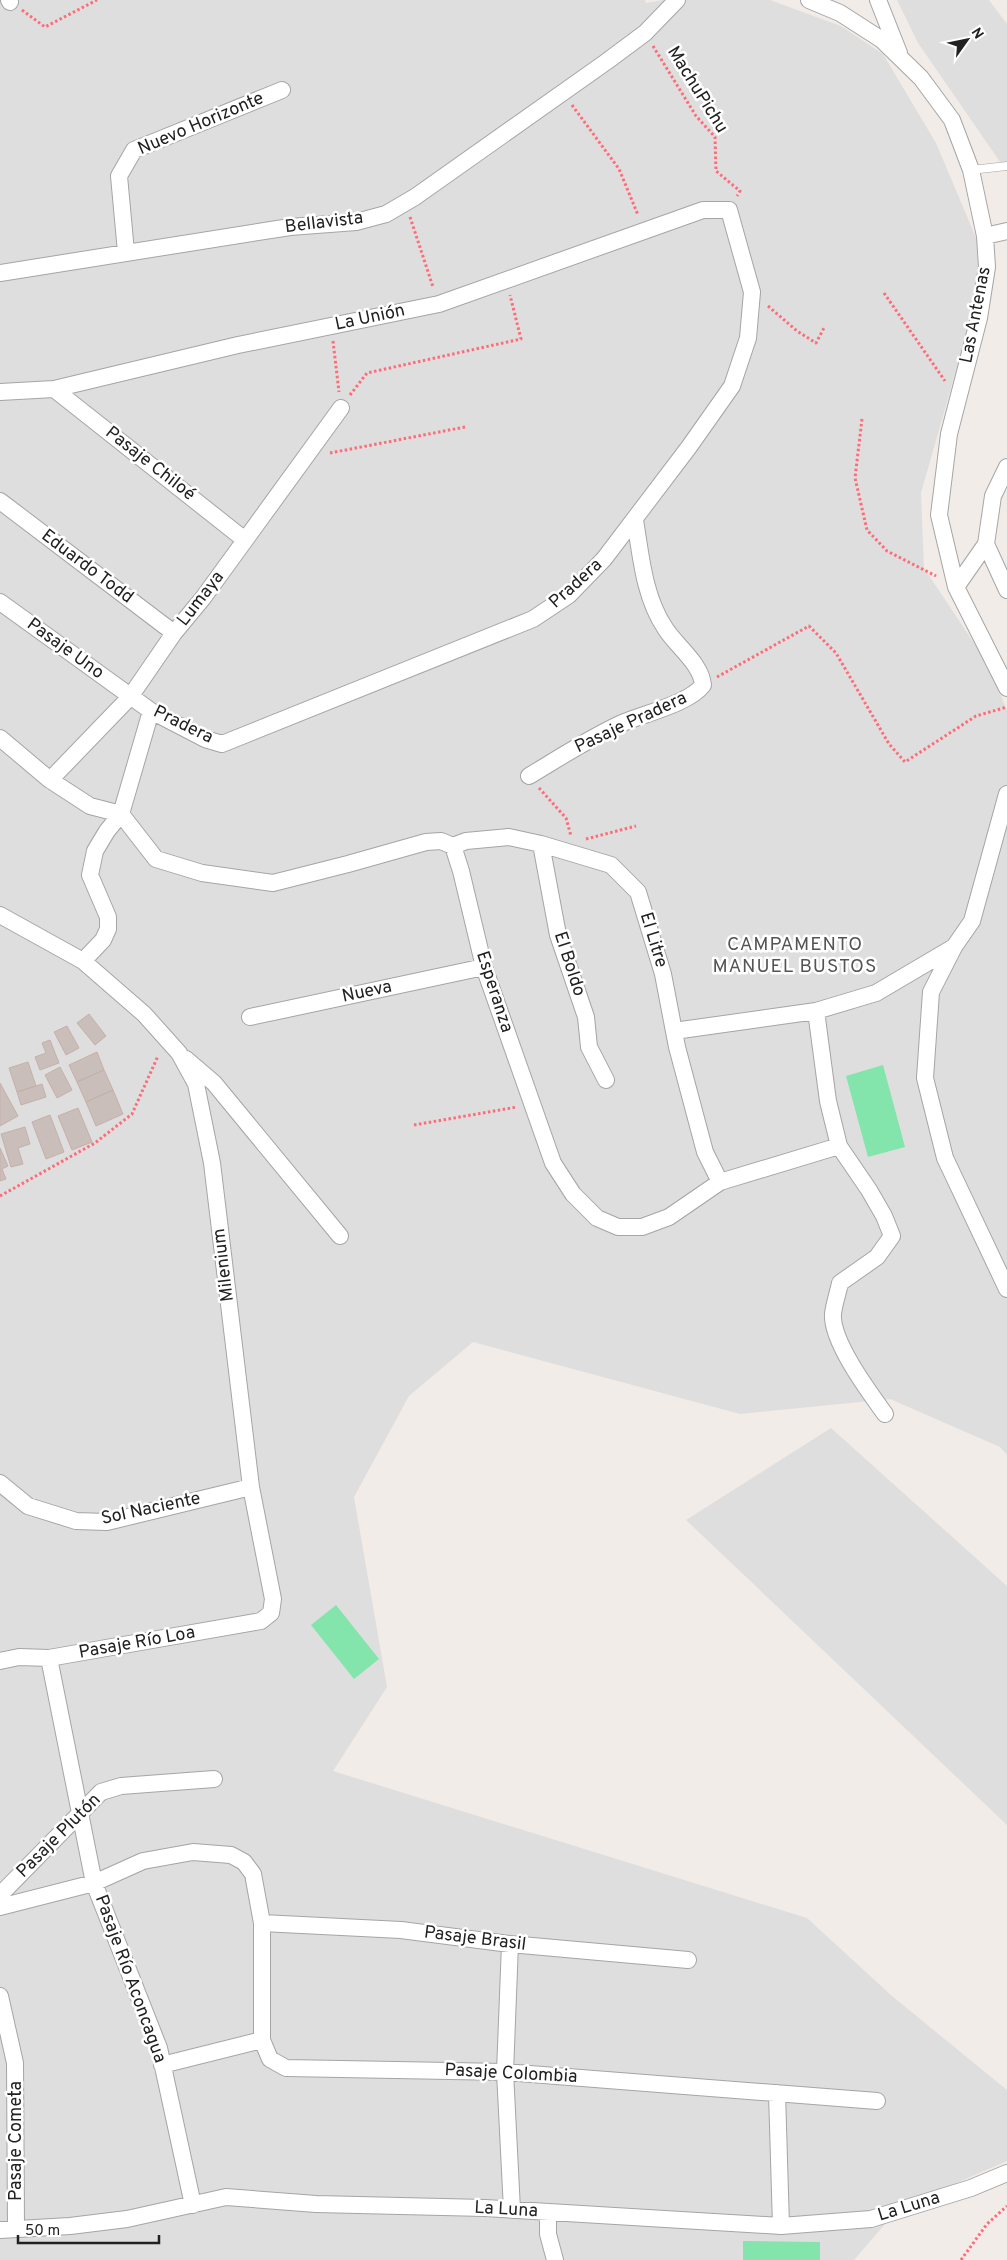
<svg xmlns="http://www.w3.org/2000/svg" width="1007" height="2260" font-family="Overpass,sans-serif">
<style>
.residential{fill:#dfdede}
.pitch{fill:#83e4ac}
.building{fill:#cabeba;stroke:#c5b0a9}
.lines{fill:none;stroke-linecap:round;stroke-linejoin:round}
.service-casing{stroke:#a5a5a5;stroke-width:9}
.minor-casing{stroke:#a5a5a5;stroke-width:18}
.path{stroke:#ff6b78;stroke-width:3;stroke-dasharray:2.5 2.5;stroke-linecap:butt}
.service{stroke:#fff;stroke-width:8}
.minor{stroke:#fff;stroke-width:16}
.labels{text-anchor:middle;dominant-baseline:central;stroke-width:5;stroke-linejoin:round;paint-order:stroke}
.street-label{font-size:18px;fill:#212121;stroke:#fff}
.neighbourhood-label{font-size:19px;letter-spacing:1px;fill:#545454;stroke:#fff}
</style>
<rect width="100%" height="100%" fill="#f2ece8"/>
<!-- residential -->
<path class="residential" d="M0,0H645L646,3L663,0H770L841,26L883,54L936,143L977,240L979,290L921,493L924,568L986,661L1007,710V1455L1000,1447L890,1399L740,1414L473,1342L409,1396L354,1497L387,1687L333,1771L807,1918L892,1996L1007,2090V2161L899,2208L854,2260H0Z
M897,0H989L1007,24V172L918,43Z
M831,1428L1007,1586V1825L686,1520Z"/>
<!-- pitch -->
<path class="pitch" d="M883,1065L905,1147L868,1157L846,1076Z
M336,1605L379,1659L354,1679L311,1625Z
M743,2241L820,2242V2260H743Z"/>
<!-- building -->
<path class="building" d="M89,1014L106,1036L95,1045L77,1023Z
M67,1026L79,1048L66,1055L54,1032Z
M50,1040L59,1063L40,1070L35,1057L46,1053L42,1043Z
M97,1052L104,1070L77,1082L69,1065Z
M28,1062L36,1086L17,1092L9,1068Z
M60,1067L72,1090L57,1098L45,1075Z
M104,1070L113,1090L86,1102L77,1082Z
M0,1083L18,1116L0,1126Z
M42,1084L46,1097L21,1105L17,1092Z
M113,1090L123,1114L96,1126L86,1102Z
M78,1108L92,1142L72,1150L58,1116Z
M50,1115L64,1152L46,1159L32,1122Z
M25,1127L30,1144L18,1148L23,1164L11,1167L1,1134Z
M0,1148L8,1166L2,1169L6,1179L0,1181Z"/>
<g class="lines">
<defs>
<path id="service" d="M971,170L1007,166"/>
<path id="minor" d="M9,0L10,2
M809,0L840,13L882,40L921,78L952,120L971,170L985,236L987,267L979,318L949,434L939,515L956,587L1007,688
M878,0L899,53
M985,236L1007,231
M126,252L119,176L134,150L282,90
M0,273L290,227L356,222L386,214L415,197L606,62L645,33L677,0
M54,389L245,540
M0,392L54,389L238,345L439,304L703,210H729L752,292L748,338L732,386L689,447L604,559L569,595L533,619L222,744L205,739L151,711L0,602
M0,501L174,633
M986,544L1007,590
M956,587L986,544L993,496L1007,467
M0,738L50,780L90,806L121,814L156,859L202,873L273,883L348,864L426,842L441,841L453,846L461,871L484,967L553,1163L573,1194L597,1218L618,1227H642L669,1217L720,1182L839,1146
M529,776C559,758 588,739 620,724C642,714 689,704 703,685C701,663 676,646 665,628C644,597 641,556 635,520
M50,780L130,697L174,633L203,598L341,408
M1007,794L972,921L954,947L931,992L925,1078L945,1158L1007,1289
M541,844L558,935L586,1017L589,1047L606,1080
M453,846L466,841L509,837L541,844L611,865L638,892L663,974L677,1047L705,1152L720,1182
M0,915L83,961L144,1014L179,1053L196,1084L212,1163L251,1487L273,1599L271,1613L261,1621L49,1658L19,1657L0,1661
M83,961L103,940L108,929V917L90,875L95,851L107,831L121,814L151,711
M816,1011L828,1101L839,1146L869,1190L884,1216L892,1236L877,1257L840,1283C838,1293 834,1304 833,1314C831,1341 869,1392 885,1414
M250,1017L484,967
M674,1031L816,1011L876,993L954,947
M186,1059L214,1083L340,1236
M0,1483L28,1506L76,1521L107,1522L251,1487
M49,1658L94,1883L159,2048L193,2205
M0,1895L101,1792L121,1786L214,1779
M0,1907L94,1883L143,1861L193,1852L231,1855L244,1862L253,1874L262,1923V2040L270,2059L286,2068L505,2072L877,2101
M262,1923L401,1930L510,1944L688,1960
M510,1944L505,2072L512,2210
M0,1996L15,2063L16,2228
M162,2065L262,2040
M777,2093L781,2226
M548,2212V2234L555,2260
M0,2230L70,2226L127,2219L226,2197L316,2204L485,2208L781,2226L871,2219L971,2188L1007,2173"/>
</defs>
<!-- service casing -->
<use href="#service" class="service-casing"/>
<!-- minor casing -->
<use href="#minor" class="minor-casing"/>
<!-- path -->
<path class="path" d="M22,10L45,27L97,0
M653,46L696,116L715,137L716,171L740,191L737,196
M572,105L619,169L638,215
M410,217L433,287
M884,293L945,381
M768,306L797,331L816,343L825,326
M333,341L339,392
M350,395L367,373L521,339L510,295
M862,419L855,478L867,530L887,551L936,576
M330,453L465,427
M717,677L809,626L836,653L889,744L905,762L976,716L1007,707
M539,788L566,818L571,836
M586,839L636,826
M414,1125L517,1107
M0,1196L95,1143L132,1114L158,1056
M961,2260L987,2224L1007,2206"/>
<!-- service -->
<use href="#service" class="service"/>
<!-- minor -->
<use href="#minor" class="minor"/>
</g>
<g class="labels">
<!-- street labels -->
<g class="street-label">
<text transform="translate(697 90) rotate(58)">MachuPichu</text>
<text transform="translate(201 124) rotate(-23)">Nuevo Horizonte</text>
<text transform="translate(324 223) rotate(-7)">Bellavista</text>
<text transform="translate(976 315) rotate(-79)">Las Antenas</text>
<text transform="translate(370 318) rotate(-12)">La Unión</text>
<text transform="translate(150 464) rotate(38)">Pasaje Chiloé</text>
<text transform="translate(87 567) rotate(37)">Eduardo Todd</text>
<text transform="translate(576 584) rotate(-42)">Pradera</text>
<text transform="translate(201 599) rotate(-52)">Lumaya</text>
<text transform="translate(65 649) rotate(36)">Pasaje Uno</text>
<text transform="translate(631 723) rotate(-25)">Pasaje Pradera</text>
<text transform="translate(183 725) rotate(26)">Pradera</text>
<text transform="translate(653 940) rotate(73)">El Litre</text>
<text transform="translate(569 964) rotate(72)">El Boldo</text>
<text transform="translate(367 992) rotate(-12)">Nueva</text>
<text transform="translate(494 992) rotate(72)">Esperanza</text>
<text transform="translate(224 1265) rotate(-97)">Milenium</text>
<text transform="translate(151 1509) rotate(-12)">Sol Naciente</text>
<text transform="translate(137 1643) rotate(-10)">Pasaje Río Loa</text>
<text transform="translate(59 1836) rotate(-45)">Pasaje Plutón</text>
<text transform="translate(475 1939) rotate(7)">Pasaje Brasil</text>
<text transform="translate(130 1979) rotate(70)">Pasaje Río Aconcagua</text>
<text transform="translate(511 2074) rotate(3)">Pasaje Colombia</text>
<text transform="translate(16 2141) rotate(-90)">Pasaje Cometa</text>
<text transform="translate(909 2207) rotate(-17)">La Luna</text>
<text transform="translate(506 2210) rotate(3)">La Luna</text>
</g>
<!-- neighbourhood labels -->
<g class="neighbourhood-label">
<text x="795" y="945">CAMPAMENTO<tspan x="795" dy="22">MANUEL BUSTOS</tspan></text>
</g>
</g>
<!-- north arrow -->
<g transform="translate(967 40) rotate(57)" stroke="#ffffff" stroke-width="4" paint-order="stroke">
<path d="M0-4L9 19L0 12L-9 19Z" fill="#212121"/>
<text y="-8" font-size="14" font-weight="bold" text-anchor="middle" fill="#212121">N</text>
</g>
<!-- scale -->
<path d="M18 2235v8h141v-8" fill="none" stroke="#212121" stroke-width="2.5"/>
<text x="25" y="2235" font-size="15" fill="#212121" stroke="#ffffff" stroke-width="4" paint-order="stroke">50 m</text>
</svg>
